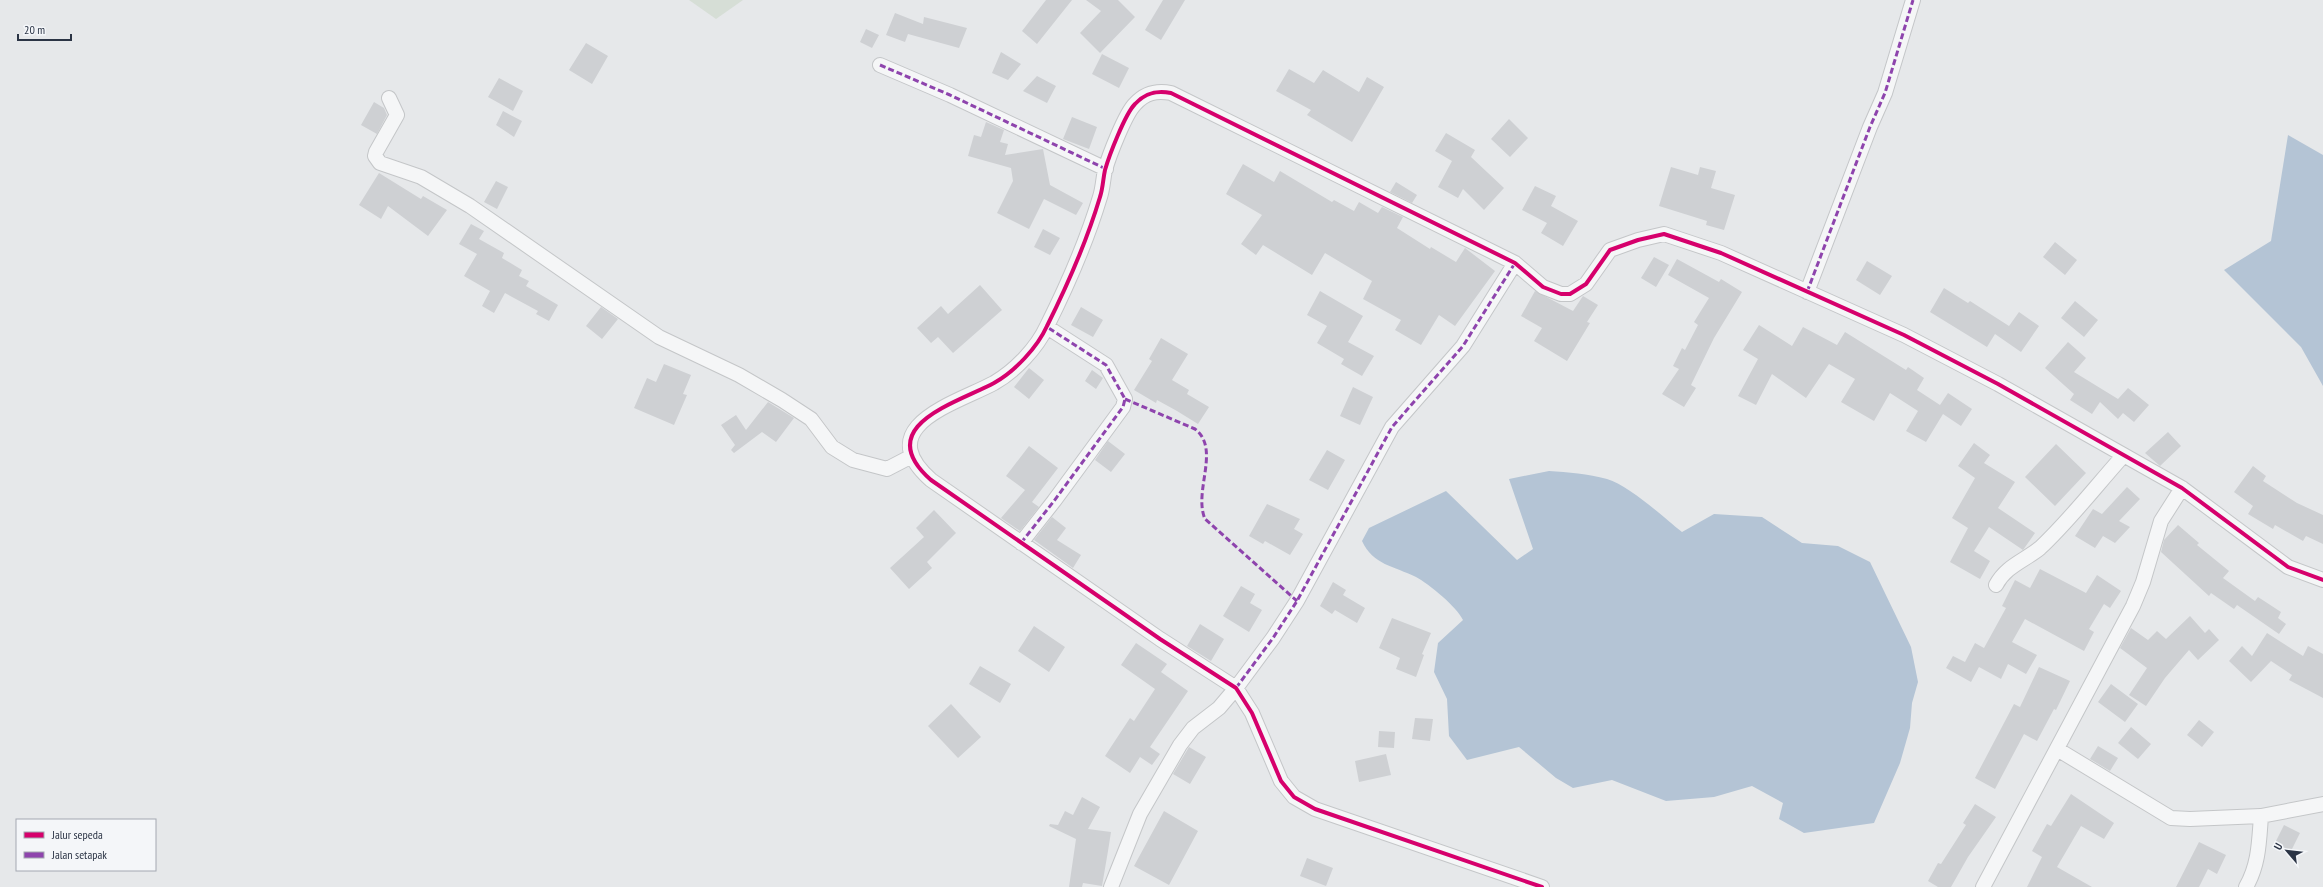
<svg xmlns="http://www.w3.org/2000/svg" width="2323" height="887" font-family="'PT Sans Narrow',sans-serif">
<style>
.green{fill:#d6ded6}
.water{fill:#b4c4d5}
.building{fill:#ced0d3}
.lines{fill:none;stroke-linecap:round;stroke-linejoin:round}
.minor-casing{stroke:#c4c6c8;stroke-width:16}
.minor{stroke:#f5f6f7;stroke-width:14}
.quiet{stroke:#8e44ad;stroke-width:3;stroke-dasharray:6 3;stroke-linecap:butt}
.cycleway-casing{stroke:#f4f6f9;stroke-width:6}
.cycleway{stroke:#d6006c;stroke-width:4}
</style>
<rect width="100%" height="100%" fill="#e6e8ea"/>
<!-- green -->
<path class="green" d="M689,0H743L716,19Z"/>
<!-- water -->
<path class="water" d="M2288,135L2323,155V386L2301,347L2224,270L2271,241Z
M1549,471C1568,472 1588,474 1607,479C1630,486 1663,517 1682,532L1714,514L1762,517L1802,543L1838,546L1870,562L1911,647L1918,682L1912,703L1910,728L1900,763L1874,823L1804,833L1779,819L1783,803L1752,786L1714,797L1666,801L1612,780L1573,788L1556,778L1519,747L1467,760L1449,736L1447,699L1434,672L1438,643L1463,620C1457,607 1429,584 1416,577C1394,566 1373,565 1362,541L1369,528L1446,491L1517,560L1533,549L1509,479Z"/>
<!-- building -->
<path class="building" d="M1046,0H1072L1037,44L1022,31Z
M1086,0H1118L1135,17L1100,53L1080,33L1101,11Z
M1163,0H1185L1161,40L1145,30Z
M895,13L923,24L924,17L967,28L959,48L908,34L905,42L886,35Z
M866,29L879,35L872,48L860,42Z
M586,43L608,56L592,84L569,70Z
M1001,52L1021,64L1008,80L992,73Z
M1102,54L1129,68L1119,88L1092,74Z
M1289,69L1314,83L1323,70L1359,92L1367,77L1384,87L1352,142L1307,115L1311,110L1276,91Z
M1037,76L1056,86L1047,103L1023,91Z
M499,78L523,91L513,111L488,97Z
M374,102L384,108L387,115L377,134L361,125Z
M503,111L522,121L514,137L496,125Z
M1072,117L1097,127L1089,149L1063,139Z
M1509,119L1528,138L1510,157L1491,139Z
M986,122L1004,130L1000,142L1008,144L1005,155L1043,149L1050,185L1083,203L1076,215L1044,199L1029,229L997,213L1013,181L1011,168L968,156L974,135L981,137Z
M1446,133L1475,150L1471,157L1504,188L1484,210L1463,189L1458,198L1438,187L1452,161L1435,151Z
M1243,164L1274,182L1280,171L1332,202L1334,200L1354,211L1359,202L1378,213L1382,207L1403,217L1397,228L1430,249L1431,247L1456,262L1465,248L1495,271L1455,326L1439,315L1421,345L1395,330L1401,320L1363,299L1372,281L1325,253L1312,275L1263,245L1256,255L1241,244L1262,215L1226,194Z
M1671,167L1698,175L1700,167L1716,171L1711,188L1735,195L1724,230L1706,225L1707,221L1659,206Z
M379,173L421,199L423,196L447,210L428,236L388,206L381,219L359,205Z
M496,181L508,187L497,209L484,202Z
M1396,182L1417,195L1412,203L1390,192Z
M1535,186L1556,196L1551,206L1578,221L1563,246L1541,233L1547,223L1522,210Z
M471,224L484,231L479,239L504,253L502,258L522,270L519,276L529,281L526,286L558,305L549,321L536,314L538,311L505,293L494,313L482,306L490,291L464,276L477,254L459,244Z
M1043,229L1060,238L1050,255L1034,247Z
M2055,242L2077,260L2065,275L2043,257Z
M1654,257L1669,265L1656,287L1641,278Z
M1677,259L1719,282L1721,279L1742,292L1714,338L1691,385L1696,388L1684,407L1662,394L1679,369L1673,366L1682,348L1685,350L1698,325L1694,322L1709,298L1668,275Z
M1867,261L1892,276L1880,295L1856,280Z
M980,285L1002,310L953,353L938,337L931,343L917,328L941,306L948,314Z
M1944,288L1968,303L1970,301L2009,326L2019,312L2039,326L2021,352L1995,334L1987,347L1930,312Z
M1320,291L1363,316L1348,342L1374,356L1362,376L1341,364L1344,359L1317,343L1327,326L1307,315Z
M1535,291L1573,311L1583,296L1598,305L1587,322L1590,323L1567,361L1534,341L1542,328L1521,316Z
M2075,301L2098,320L2084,337L2061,318Z
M601,307L618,319L602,339L586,326Z
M1081,307L1103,320L1093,337L1071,325Z
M1759,325L1792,346L1803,327L1837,345L1845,332L1906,370L1908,367L1924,378L1917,390L1940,405L1948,393L1972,409L1961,426L1943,414L1926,442L1906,431L1918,411L1890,393L1874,421L1841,402L1855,379L1829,364L1806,398L1772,374L1756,405L1738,396L1758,359L1743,350Z
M1161,338L1188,354L1172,380L1189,390L1187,394L1209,407L1198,424L1177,411L1157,400L1156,403L1134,390L1152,361L1149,359Z
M2068,342L2086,358L2074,372L2118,399L2128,388L2149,405L2134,422L2123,413L2118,419L2100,402L2092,414L2070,400L2074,394L2045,368Z
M664,364L691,375L683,394L687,395L674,425L634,408L647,378L656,382Z
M1029,368L1044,380L1029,399L1014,387Z
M1092,370L1103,378L1096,389L1085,381Z
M1353,387L1373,397L1360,425L1340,416Z
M768,402L794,418L776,442L762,432L734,453L731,450L735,445L721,425L736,415L746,430Z
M2168,432L2181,446L2160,466L2145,453Z
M1108,441L1125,454L1111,472L1095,460Z
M1974,443L1990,455L1984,463L2015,482L1998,508L2035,533L2023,550L1989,527L1974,551L1990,561L1980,579L1950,562L1968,528L1952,518L1975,478L1958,466Z
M2056,444L2086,473L2055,506L2025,477Z
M1029,446L1058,468L1032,502L1039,507L1020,531L1001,518L1025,490L1006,476Z
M1327,450L1345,460L1328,490L1309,480Z
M2253,466L2266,476L2263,481L2297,503L2323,515V544L2306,536L2303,541L2275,525L2273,529L2248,514L2253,506L2234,492Z
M2127,487L2140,499L2119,521L2130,527L2115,543L2103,536L2095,548L2075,536L2093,509L2102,514Z
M1267,504L1300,519L1294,529L1303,534L1290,555L1265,541L1263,544L1249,536Z
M934,510L956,533L927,562L932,568L909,589L890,568L924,537L916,528Z
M1052,517L1066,528L1057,540L1081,555L1073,568L1034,540Z
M2178,525L2199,543L2197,545L2229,571L2223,578L2255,601L2258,597L2281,612L2278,618L2286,624L2279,634L2237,605L2234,609L2211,593L2209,596L2161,552L2164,540Z
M2040,569L2086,593L2097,575L2121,591L2110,608L2104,604L2089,629L2094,632L2084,651L2025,619L2012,642L2037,655L2026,674L2008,664L2001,679L1979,667L1971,682L1946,668L1953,656L1965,662L1975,643L1984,648L2006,608L2002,606L2015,580L2030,588Z
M1333,582L1346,590L1343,595L1365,608L1357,623L1335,610L1332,614L1320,606Z
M1241,586L1255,594L1250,603L1262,610L1249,632L1223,616Z
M2190,616L2205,633L2209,629L2219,640L2198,660L2189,650L2165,678L2146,706L2129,695L2147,668L2120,648L2131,628L2148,640L2157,631L2166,639Z
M1392,618L1431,633L1422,654L1424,655L1416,677L1396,669L1400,658L1379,648Z
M1200,624L1224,639L1211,661L1187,646Z
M1034,626L1065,647L1049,672L1018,651Z
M2267,633L2303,656L2308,646L2323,654V698L2289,680L2292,675L2271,661L2251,682L2229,661L2242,646L2252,656Z
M1136,643L1167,664L1161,672L1188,691L1150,747L1160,754L1152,765L1140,757L1130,773L1105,756L1130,718L1134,721L1155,689L1121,665Z
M980,666L1011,684L1000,703L969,684Z
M2039,667L2070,681L2056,710L2054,709L2037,741L2024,734L1995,789L1975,778L2014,704L2020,707Z
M2111,684L2138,704L2125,722L2098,702Z
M951,704L981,737L958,758L928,726Z
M1415,718L1433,719L1430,741L1412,739Z
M2199,720L2214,732L2202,747L2187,735Z
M2131,727L2151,744L2138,759L2118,743Z
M1379,731L1395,732L1394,748L1378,747Z
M2098,746L2118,758L2110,771L2090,759Z
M1189,747L1206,757L1190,784L1173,774Z
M1386,754L1391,775L1359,782L1355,761Z
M2071,794L2114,823L2104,839L2081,826L2057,867L2092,887H2027L2042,857L2032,851L2047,824L2051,826Z
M1082,797L1100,807L1088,829L1111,832L1108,851L1102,886L1083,883L1082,887H1069L1076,839L1049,826L1050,824L1058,825L1065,811L1073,815Z
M1975,804L1996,817L1968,857L1951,887H1938L1928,881L1938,863L1941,864L1966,825L1963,823Z
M1164,811L1198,831L1169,885L1134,866Z
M2284,825L2300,833L2291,851L2275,843Z
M2199,842L2226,855L2217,874L2208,869L2199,887H2176Z
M1307,858L1333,868L1326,886L1300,876Z"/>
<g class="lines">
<defs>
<path id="minor" d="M880,65L950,95L1106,169
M389,98L397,115L376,152L375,156L380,163L421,177L470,206L659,337L739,375L782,400L811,419L832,447L853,460L887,469L912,456
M1807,292L1870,127L1885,93L1913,0
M1021,543L1054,501L1123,407L1125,399L1106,365L1047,327
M1996,585C2006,566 2024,561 2040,548C2070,520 2096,486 2123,456
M2057,749L2171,818L2190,819L2261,816L2323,804
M1111,887L1140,814L1180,745L1193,728L1219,708L1236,688L1273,638L1297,601L1392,427L1463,346L1515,263
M1542,887L1315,809L1294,797L1281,781L1252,713L1236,688L1160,639L931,480C870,426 957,403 994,383C1015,371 1037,348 1047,326C1066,288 1088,237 1100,197C1103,188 1103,179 1105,170C1109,156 1125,114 1135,104C1145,93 1156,90 1171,93L1515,263L1543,287L1561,294H1570L1586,284L1610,250L1638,240L1664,234L1721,253L1904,335L1998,384L2182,488L2288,567L2323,580
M1983,887L2133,606L2143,582L2161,521L2182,488
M2246,887C2259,864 2259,842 2261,816"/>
</defs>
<!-- minor casing -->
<use href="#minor" class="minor-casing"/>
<!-- minor -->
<use href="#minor" class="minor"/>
<!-- quiet -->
<path class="quiet" d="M880,65L950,95L1106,169
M1807,292L1870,127L1885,93L1913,0
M1125,399L1195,429C1221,449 1193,491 1205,519L1297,601
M1021,543L1054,501L1123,407L1125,399L1106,365L1047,327
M1236,688L1273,638L1297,601L1392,427L1463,346L1515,263"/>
<defs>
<path id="cycleway" d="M1542,887L1315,809L1294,797L1281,781L1252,713L1236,688L1160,639L931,480C870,426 957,403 994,383C1015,371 1037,348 1047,326C1066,288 1088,237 1100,197C1103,188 1103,179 1105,170C1109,156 1125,114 1135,104C1145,93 1156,90 1171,93L1515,263L1543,287L1561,294H1570L1586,284L1610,250L1638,240L1664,234L1721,253L1904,335L1998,384L2182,488L2288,567L2323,580"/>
</defs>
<!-- cycleway casing -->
<use href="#cycleway" class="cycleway-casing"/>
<!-- cycleway -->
<use href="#cycleway" class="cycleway"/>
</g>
<!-- legend -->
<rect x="16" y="819" width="140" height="52" fill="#f4f6f9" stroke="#a4a8b1"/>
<rect x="24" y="832" width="20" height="6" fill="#d6006c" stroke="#a4a8b1"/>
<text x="52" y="839" font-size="12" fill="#2b3445">Jalur sepeda</text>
<rect x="24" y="852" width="20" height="6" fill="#8e44ad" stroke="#a4a8b1"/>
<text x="52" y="859" font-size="12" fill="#2b3445">Jalan setapak</text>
<!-- north arrow -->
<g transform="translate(2287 851) rotate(298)" stroke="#f4f6f9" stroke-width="3" paint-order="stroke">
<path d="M0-3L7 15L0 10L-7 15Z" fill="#2b3445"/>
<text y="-6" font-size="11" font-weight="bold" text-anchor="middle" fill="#2b3445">U</text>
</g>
<!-- scale -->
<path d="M18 34v6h53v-6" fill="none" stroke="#2b3445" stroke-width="2"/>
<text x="24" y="34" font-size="12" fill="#2b3445" stroke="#f4f6f9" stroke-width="3" paint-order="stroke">20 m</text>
</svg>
